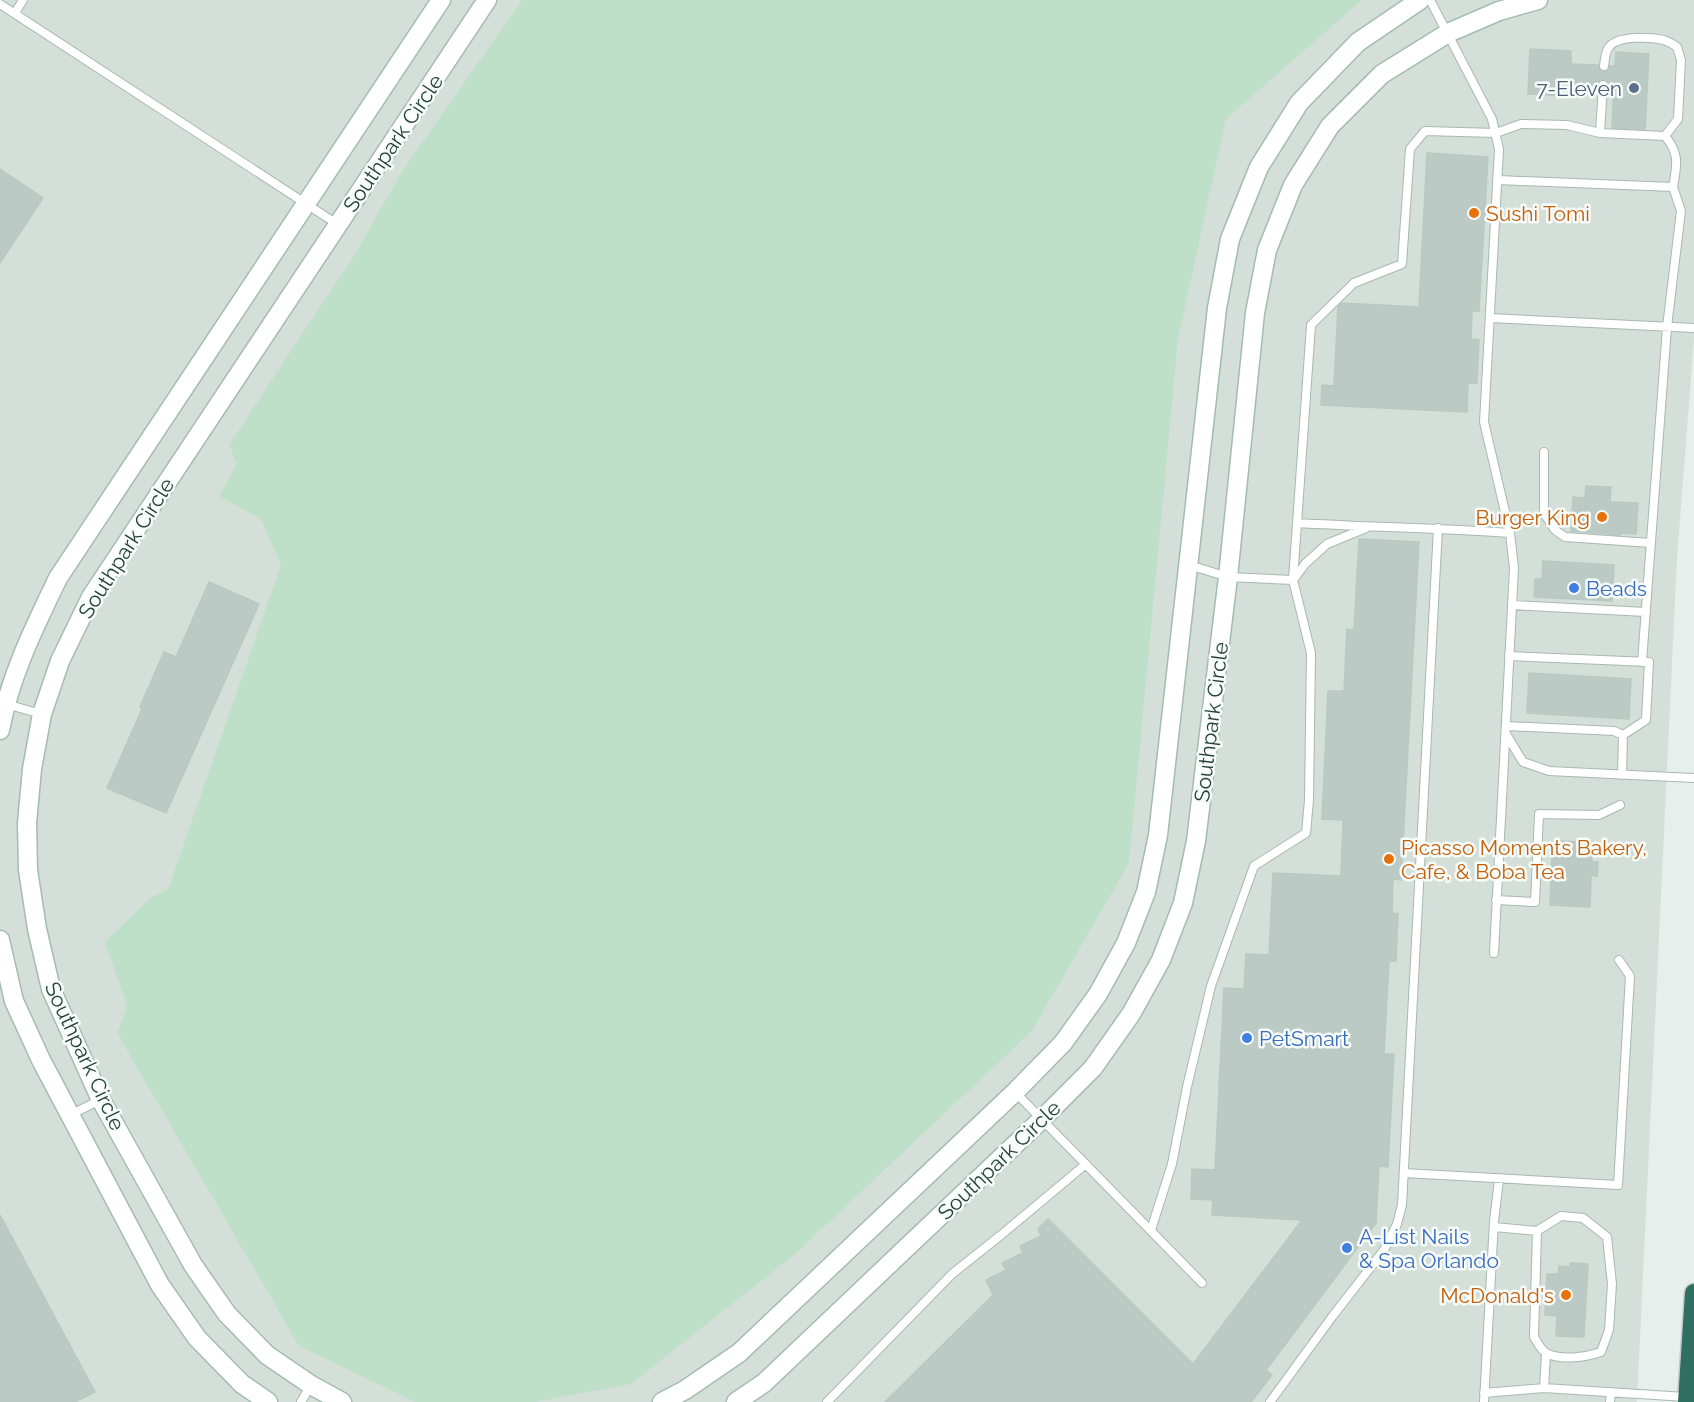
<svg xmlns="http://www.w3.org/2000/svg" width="1694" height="1402" font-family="Raleway,sans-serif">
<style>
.built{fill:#d4dfda}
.green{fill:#bfe0c8}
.building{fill:#bbcac4;stroke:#b8c9c2;stroke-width:1.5}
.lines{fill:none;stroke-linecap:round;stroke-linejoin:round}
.lane-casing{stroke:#a8b8b2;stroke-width:10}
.secondary-casing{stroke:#a4bbb3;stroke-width:21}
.highway-casing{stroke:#c2cac8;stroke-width:21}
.lane{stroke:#fff;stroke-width:8}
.secondary{stroke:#fff;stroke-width:18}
.highway{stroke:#2f6f62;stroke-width:18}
.service-dot{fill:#5c6f8a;stroke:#f7fbf9;stroke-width:2}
.food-dot{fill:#e8710a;stroke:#f7fbf9;stroke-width:2}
.shop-dot{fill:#3f7fe0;stroke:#f7fbf9;stroke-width:2}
.labels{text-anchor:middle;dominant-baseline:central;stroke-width:5;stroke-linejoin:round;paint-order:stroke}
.service-label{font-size:21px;fill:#4e5e75;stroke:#f7fbf9;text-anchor:end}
.street-label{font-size:21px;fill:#24423a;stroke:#f7fbf9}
.food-label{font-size:21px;fill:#c56008;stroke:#f7fbf9;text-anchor:start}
.shop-label{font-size:21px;fill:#366cbe;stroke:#f7fbf9;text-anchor:start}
</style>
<rect width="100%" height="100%" fill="#e6efeb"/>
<!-- built -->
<path class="built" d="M0,0H1694V339L1677,558L1637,1402H0Z"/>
<!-- green -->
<path class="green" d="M522,0H1362L1226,119L1178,339L1129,863L1032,1031L794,1255L631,1384L535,1402H415L299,1346L117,1033L127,1006L105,942L150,898L168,889L281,565L261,519L219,496L237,464L229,445L355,254L401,173Z"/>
<!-- building -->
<path class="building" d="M1530,49L1571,51V64L1598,65L1600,70L1604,72L1608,70L1610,66H1615L1616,52L1649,54L1645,129L1612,128L1614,86L1609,85L1608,82L1604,79L1600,80L1597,85L1569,83L1568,96L1528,94Z
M1427,153L1488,157L1479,311H1472L1471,339L1479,340L1477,383H1468L1467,412L1321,405L1322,385L1334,386L1338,307L1342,303L1419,307Z
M0,169L43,198L0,263Z
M1586,486L1611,487L1610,502L1638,503L1636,534L1620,533V535L1571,531L1573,497L1585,498Z
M1359,539L1419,542L1401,880L1393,879L1392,913L1398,914L1396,961H1389L1384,1054H1394L1388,1167L1379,1166L1376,1223L1266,1370L1272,1375L1251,1402H885L993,1295L986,1280L1006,1270L1002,1263L1023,1253L1020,1246L1041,1236L1038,1229L1048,1219L1193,1364L1302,1220L1212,1215L1213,1200L1191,1199L1192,1169L1215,1170L1224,988L1244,989L1246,954L1269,955L1273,873L1341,876L1343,820L1322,819L1328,691H1344L1347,629L1354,630Z
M1543,561L1614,565L1612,601L1534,597L1535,579H1542Z
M209,582L259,604L166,813L107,788L142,709L140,707L164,652L176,657Z
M1529,673L1631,679L1629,719L1527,713Z
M1555,841L1592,842V862H1598L1597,876L1591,875L1590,907L1550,905L1552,853H1555Z
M0,1215L95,1392L75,1402H0Z
M1570,1263L1588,1264L1584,1337L1556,1336L1557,1316L1545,1315L1547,1274H1558L1559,1266L1570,1267Z"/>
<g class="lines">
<defs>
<path id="lane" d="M1430,0L1492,119L1499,149L1484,422L1510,533L1514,568L1494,953
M0,4L337,224
M15,13L23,0
M1604,66C1605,60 1605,52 1609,47C1618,35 1651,37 1664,40C1669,42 1673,44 1677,47L1681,60L1678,119L1665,136
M1600,133L1603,85
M1497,180L1673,187L1681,211L1667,327L1642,662
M1490,318L1694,328
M1544,452V513L1555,530L1565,537L1651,543
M1297,523C1368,527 1439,528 1510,533
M1189,565L1228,577L1293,580
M1294,579L1305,564L1327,544L1366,528
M1512,605L1646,612
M1509,656L1649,662L1646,720L1623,735L1622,775
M6,704L41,714
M1506,726L1614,731L1623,735
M1506,734L1523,762L1549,771L1694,778
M1496,900L1535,902L1539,814L1599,815L1620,805
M1015,1092L1202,1283
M70,1115L100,1100
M1404,1173L1618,1185L1630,976L1619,960
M1494,1227L1537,1231L1561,1216L1583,1218L1607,1237L1612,1284L1609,1330L1601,1352C1586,1357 1561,1361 1546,1353C1541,1350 1537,1342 1534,1337L1537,1231
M1151,1230L1172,1164L1187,1087L1211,986L1254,866L1306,833L1309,800L1311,653L1293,580L1311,325L1354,283L1402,264L1410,149L1425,131L1496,133L1521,124L1567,125L1600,133L1665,136C1680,154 1677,165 1673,187
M1544,1388L1546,1353
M1484,1393L1544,1388L1686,1397
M301,1402L311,1385
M827,1402L952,1274L1001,1235L1086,1164
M1270,1402L1332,1317L1384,1250L1397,1224L1402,1205L1438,528
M1484,1402L1494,1221L1499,1180
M1610,1402L1611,1392"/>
<path id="secondary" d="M0,730C10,676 34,628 58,578L441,0
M0,940L14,1001L41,1060L160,1285L197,1338L242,1384L268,1402
M342,1402L311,1385L267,1355L227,1314L193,1265L101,1100L51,989L37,929L28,870L27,823L32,769L42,714L60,661L91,597L487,0
M662,1402L685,1390L739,1353L1015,1092L1063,1043L1098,994L1126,943L1146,892L1158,835L1217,308L1230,239L1259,167L1299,103L1358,42L1420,0
M736,1402L764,1383L1042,1119L1093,1068L1131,1014L1161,960L1183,903L1196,841L1228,577L1255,313L1267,250L1293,185L1330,126L1382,74L1448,33L1499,11L1538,0"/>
<path id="highway" d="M1687,1402L1694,1293"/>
</defs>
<!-- lane casing -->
<use href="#lane" class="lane-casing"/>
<!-- secondary casing -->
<use href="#secondary" class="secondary-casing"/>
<!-- highway casing -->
<use href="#highway" class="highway-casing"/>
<!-- lane -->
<use href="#lane" class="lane"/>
<!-- secondary -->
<use href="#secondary" class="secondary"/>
<!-- highway -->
<use href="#highway" class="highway"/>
</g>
<!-- markers -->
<circle class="service-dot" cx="1634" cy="88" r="6"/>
<g class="food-dot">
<circle cx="1474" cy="213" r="6"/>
<circle cx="1602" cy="517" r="6"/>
<circle cx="1389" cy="859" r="6"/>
<circle cx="1566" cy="1295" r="6"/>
</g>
<g class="shop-dot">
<circle cx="1574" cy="588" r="6"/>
<circle cx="1247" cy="1038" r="6"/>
<circle cx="1347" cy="1248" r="6"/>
</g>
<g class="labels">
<!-- service labels -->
<g class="service-label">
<text x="1622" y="88">7-Eleven</text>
</g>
<!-- street labels -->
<g class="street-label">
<text transform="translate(393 143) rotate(-56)">Southpark Circle</text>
<text transform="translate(126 548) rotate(-58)">Southpark Circle</text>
<text transform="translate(1211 722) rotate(-83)">Southpark Circle</text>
<text transform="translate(85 1056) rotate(65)">Southpark Circle</text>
<text transform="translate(999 1160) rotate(-44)">Southpark Circle</text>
</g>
<!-- food labels -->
<g class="food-label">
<text x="1486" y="213">Sushi Tomi</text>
<text x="1590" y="517" text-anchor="end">Burger King</text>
<text x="1401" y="847">Picasso Moments Bakery,<tspan x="1401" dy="24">Cafe, &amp; Boba Tea</tspan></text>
<text x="1554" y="1295" text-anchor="end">McDonald's</text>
</g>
<!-- shop labels -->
<g class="shop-label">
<text x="1586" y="588">Beads</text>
<text x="1259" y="1038">PetSmart</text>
<text x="1359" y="1236">A-List Nails<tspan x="1359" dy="24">&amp; Spa Orlando</tspan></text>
</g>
</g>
</svg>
